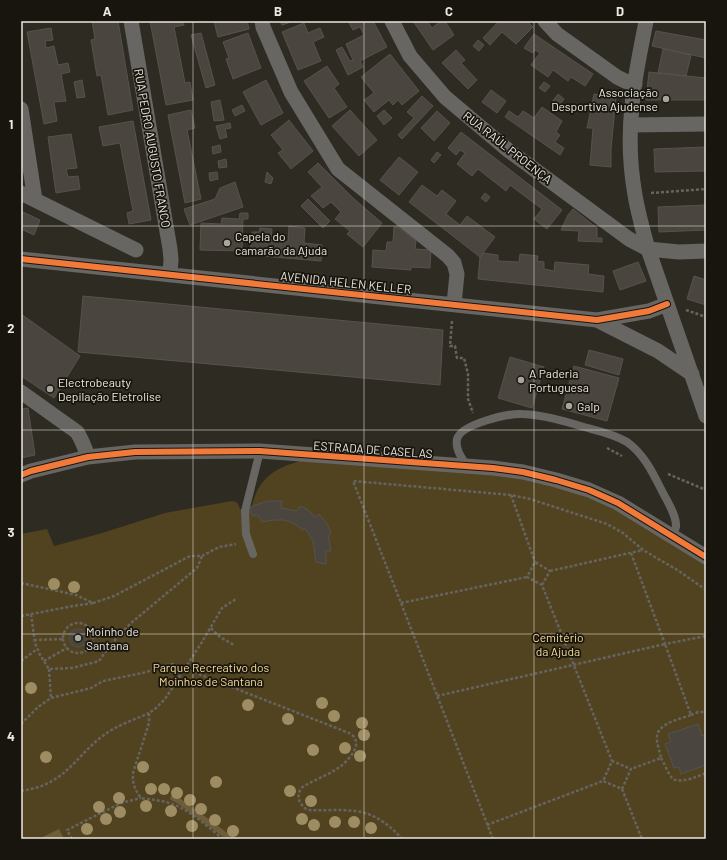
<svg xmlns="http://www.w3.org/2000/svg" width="727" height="860" font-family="Barlow,sans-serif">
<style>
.green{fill:#51431f}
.water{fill:#6d5e39}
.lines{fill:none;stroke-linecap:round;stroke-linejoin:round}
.stream{stroke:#6d5e39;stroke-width:5.5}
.building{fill:#4a463f;stroke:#56534c}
.path{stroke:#666460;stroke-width:2.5;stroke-dasharray:3 2;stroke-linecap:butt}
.service{stroke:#676663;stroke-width:8}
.minor{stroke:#676663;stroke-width:15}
.cycleway-casing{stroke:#18150f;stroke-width:8}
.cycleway{stroke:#f17a3a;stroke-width:6}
.tree{fill:#9e8d63}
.grid{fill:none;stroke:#ece8de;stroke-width:1;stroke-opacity:0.55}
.poi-dot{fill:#aaa69c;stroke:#18150f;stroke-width:1.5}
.labels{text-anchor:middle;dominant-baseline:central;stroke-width:3.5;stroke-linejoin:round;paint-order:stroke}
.poi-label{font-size:12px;fill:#ece8de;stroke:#18150f;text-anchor:start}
.street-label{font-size:12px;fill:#ece8de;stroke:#18150f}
.park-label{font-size:12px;fill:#f9dd99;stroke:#18150f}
.neatline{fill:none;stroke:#ece8de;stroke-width:1.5}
.grid-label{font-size:13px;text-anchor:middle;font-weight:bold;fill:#ece8de}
</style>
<rect width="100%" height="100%" fill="#2e2b22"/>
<!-- green -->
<path class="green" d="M303,460L532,478L623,510L706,565V839H21V534L47,529L54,546L99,534L165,513L232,501L236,502L238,504L240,509L249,512L250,508L252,506C253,501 255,496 257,491C268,471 283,466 303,460Z"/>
<!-- water -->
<path class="water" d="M59,829L64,839H39Z"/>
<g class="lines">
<!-- stream -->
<path class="stream" d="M173,798L179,801L186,806L231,839"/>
</g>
<!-- building -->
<path class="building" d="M92,21H118L133,110L108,115L101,75L97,76L91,40L95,39Z
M150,21H183L184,25L174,27L185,83L190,82L193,100L166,105Z
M214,21H247L249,29L218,37Z
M280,21H294L282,25Z
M348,21H373L387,47L360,61L363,67L348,75L336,50L342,47L350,61L353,60L346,44L364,35L360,27L353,30Z
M413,21H427L432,28L441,21H445L454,35L433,50Z
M499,21H527L533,27L516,44L502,32L490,45L483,38Z
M304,23L308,33L320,28L324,37L313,42L321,61L298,70L282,32Z
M51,28L53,40L45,41L46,48L54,46L58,65L68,63L70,72L61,74L66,101L54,102L57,121L44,124L27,32Z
M656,31L706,40V58L652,46Z
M201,33L215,85L206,88L191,35Z
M248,33L261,68L233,79L226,59L229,58L223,42Z
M534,34L593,74L585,86L571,77L568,81L553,70L548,77L531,65L540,53L535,50L533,53L524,48Z
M478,40L484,45L479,51L473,46Z
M663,49L691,55L686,76L658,73Z
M456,50L465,60L461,63L477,80L468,89L442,63Z
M390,54L419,91L402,105L398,100L393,105L389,100L374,112L364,100L374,93L361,77Z
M327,66L339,84L334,88L347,107L329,118L304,81Z
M649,72L706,78V100H646Z
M82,80L85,97L77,98L74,82Z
M266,80L283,113L261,125L243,92Z
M544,82L550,86L545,92L539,88Z
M491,90L506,101L497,113L482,102Z
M558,94L564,99L558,107L552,102Z
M594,94L616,97L611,149V167L590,165L593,128H587Z
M422,96L433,106L402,139L398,135L414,118L407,112Z
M220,100L224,120L214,121L211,102Z
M242,105L245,111L235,116L232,110Z
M542,107L562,121L556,132L560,135L555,142L564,148L560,155L505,117L509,111L518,117L523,111L534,118Z
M191,110L195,128L187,130L201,199L185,203L168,115Z
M350,110L377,140L359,156L332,126Z
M384,110L392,118L384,125L377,116Z
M437,111L450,123L434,141L421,128Z
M289,120L313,151L291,169L278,153L283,150L271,135Z
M133,121L151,220L129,224L127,213L133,211L120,143L103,146L99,127Z
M230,123L231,128L225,129L227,137L220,139L216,126Z
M461,132L562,210L547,229L534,219L542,209L510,185L506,191L478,169L472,176L457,164L465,153L460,150L456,155L448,148Z
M71,134L77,168L66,169L68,177L78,176L80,189L56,193L48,137Z
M220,145L221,152L213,154L212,147Z
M706,147V171L655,172L654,149Z
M437,152L441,155L434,163L431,160Z
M399,157L418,172L399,195L380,180Z
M226,159L227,167L219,168L218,161Z
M318,163L353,198L382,223L363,247L347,234L350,231L335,219L341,212L331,202L323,208L311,196L322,187L308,172Z
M217,172L218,179L210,181L209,173Z
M267,172L273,178L271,184L265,182Z
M235,182L243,207L190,225L184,209L215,199L220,188Z
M422,185L437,196L442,190L456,201L446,214L460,225L467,216L495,237L480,257L409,202Z
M485,193L490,197L486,202L481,198Z
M308,199L330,221L323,228L301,206Z
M706,205V230L659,232L658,207Z
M573,209L597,228V238H602V242L578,241L579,231L561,230L568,215Z
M21,211L40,220L34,235L21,229Z
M240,213H248V219H243L242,251L200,250L201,223L221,224L222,218L239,219Z
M289,226L305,228L304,243L322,245L321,261L250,255L252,232H259L260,228L272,229L271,240L288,242Z
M394,227H398L416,241L415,249L431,250L430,268L411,267V270L372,267L373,250L386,251L387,242H393Z
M483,253L498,255V261L519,262L520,254L538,256L537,261L544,262V269L554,271L555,262L589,265L588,274L604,276L603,292L478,279L480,257Z
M638,262L646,281L620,290L613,271Z
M694,276L706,280V305L687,299Z
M83,296L443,330L440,385L78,352Z
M21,314L80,356L54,398L21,376Z
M589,350L623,359L619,375L585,365Z
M510,357L544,367L532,408L498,398Z
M574,366L619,378L607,421L562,409Z
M28,408L35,455L21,458V409Z
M268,501H282L281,508L297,511L300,506L307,509L315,517L319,514L328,525L331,534L328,536L331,551H326V564L316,562L313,541L305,528L303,530L295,524L284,520H273L262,522L258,515L256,516L252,515L250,512V508L252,506Z
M69 638a9 9 0 1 1 18 0a9 9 0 1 1-18 0Z
M698,724L702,736L706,735V765L681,774L679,767L674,768L665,744L671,742L668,734Z"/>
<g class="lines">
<!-- path -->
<path class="path" d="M651,193L706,189
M686,310L706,317
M452,321L450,346H455L457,358H464L468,374V399L473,413
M607,448L622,456
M668,474L706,490
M511,495L535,562
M631,553L665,644L706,636
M550,571L643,550
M21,583L76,595L93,603L114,596L190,556H202L219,547L236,544
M542,585L550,571L535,562L527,577L542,585L612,761
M401,603L527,577
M31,614L35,643L40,655L49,669L72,668L99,661L111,644L131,623L197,568L202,556
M21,616L73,606L93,603
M63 638a15 15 0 1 1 30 0a15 15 0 1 1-30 0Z
M211,628L220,637L234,645
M34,640L63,639
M21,661L37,649
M44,661L67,648
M49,669L51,698
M437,696L665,644L691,715C680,719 659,723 657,736C656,742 660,752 661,758L631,769
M691,715L698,712H706
M21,724L38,707L51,698L91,688L103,681L147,672L160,666L173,664L349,733C349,733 354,736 354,737C362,747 346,763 338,768C327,776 313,780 301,788C296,798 299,803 307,810C323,811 339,809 355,811C374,813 390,825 402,839
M661,758C664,763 669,775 672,778C679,785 698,776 706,773
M622,789L631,769L612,761L603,781L622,789L642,839
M21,791C30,789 39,788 48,783C70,773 84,749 104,735C117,725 134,720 149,713
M487,825L603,781
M72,839L67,830L121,803L141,798
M223,839C208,827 190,810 172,804C162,800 152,800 141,798C135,790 132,783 133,773L149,723V713L155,709L165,699L202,642L222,608L236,599
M493,839L401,603L353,481L511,495L530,499L607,524L623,533L643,550L679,571L706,590"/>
<!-- service -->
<path class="service" d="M467,466C462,458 455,450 457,439C461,424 509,413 522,414C544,415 564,421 584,427C599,431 614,434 627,442C644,454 653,473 662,491C667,501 677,516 676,527C675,530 673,533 672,536
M253,554L246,534L245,511L260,451"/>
<!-- minor -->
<path class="minor" d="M131,21L170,249L171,259L170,275
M262,21L263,27L291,92L338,169L448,256L454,263L457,274L454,304
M392,21L410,56L445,97L508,150L629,239L648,249L679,252L706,251
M545,21L557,34L617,77L625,81L635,84
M646,21C641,49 634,78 632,106C629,134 630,167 635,195C638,213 643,231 648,249L706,416
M21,109L35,200
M631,125L706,124
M21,193L136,250
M21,259L597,320L649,311L667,304
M597,320L658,351L692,374
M21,392L77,432C82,440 85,448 88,457
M21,475L31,471L88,457L135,452L260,451L493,468L523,472L556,480L589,490L618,503L706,557"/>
<defs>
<path id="cycleway" d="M21,259L597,320L649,311L667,304
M21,475L31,471L88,457L135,452L260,451L493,468L523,472L556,480L589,490L618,503L706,557"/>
</defs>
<!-- cycleway casing -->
<use href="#cycleway" class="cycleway-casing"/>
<!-- cycleway -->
<use href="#cycleway" class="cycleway"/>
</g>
<!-- trees -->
<g class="tree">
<circle cx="54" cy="584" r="6"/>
<circle cx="74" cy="587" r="6"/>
<circle cx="31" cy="688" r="6"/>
<circle cx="322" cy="703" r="6"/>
<circle cx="248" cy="705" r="6"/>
<circle cx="334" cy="716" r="6"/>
<circle cx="288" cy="719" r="6"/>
<circle cx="362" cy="723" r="6"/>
<circle cx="364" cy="735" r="6"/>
<circle cx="345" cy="748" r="6"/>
<circle cx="313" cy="750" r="6"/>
<circle cx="360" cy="756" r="6"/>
<circle cx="46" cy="757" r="6"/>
<circle cx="143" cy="767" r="6"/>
<circle cx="216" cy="782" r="6"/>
<circle cx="151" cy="789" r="6"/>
<circle cx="164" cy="789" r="6"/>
<circle cx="290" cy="791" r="6"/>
<circle cx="177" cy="793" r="6"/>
<circle cx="119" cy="798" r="6"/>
<circle cx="190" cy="800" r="6"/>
<circle cx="311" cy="801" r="6"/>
<circle cx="146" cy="806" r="6"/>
<circle cx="99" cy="807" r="6"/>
<circle cx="201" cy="809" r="6"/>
<circle cx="171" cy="811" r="6"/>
<circle cx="120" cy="812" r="6"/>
<circle cx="106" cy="819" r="6"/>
<circle cx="302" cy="819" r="6"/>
<circle cx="215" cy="820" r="6"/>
<circle cx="335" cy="822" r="6"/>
<circle cx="354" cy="822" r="6"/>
<circle cx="314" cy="825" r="6"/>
<circle cx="192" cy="826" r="6"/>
<circle cx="371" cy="828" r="6"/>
<circle cx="87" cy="829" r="6"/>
<circle cx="233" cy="831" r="6"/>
</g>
<!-- grid -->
<path class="grid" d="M193,21V839M364,21V839M534,21V839M21,226H706M21,430H706M21,634H706"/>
<!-- markers -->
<g class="poi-dot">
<circle cx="666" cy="99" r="4"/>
<circle cx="227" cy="243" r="4"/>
<circle cx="521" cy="380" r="4"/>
<circle cx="50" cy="389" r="4"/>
<circle cx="569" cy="406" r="4"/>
<circle cx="78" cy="638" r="4"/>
</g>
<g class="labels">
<!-- poi labels -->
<g class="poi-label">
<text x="658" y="92" text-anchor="end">Associação<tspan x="658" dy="14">Desportiva Ajudense</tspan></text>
<text x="235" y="236">Capela do<tspan x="235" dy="14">camarão da Ajuda</tspan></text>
<text x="529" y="373">A Paderia<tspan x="529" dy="14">Portuguesa</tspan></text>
<text x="58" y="382">Electrobeauty<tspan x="58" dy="14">Depilação Eletrolise</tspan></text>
<text x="577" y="406">Galp</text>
<text x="86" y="631">Moinho de<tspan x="86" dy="14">Santana</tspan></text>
</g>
<!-- street labels -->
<g class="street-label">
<text transform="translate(508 147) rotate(38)">RUA RAÚL PROENÇA</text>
<text transform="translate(153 148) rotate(80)">RUA PEDRO AUGUSTO FRANCO</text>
<text transform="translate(346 282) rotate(6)">AVENIDA HELEN KELLER</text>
<text transform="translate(373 449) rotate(4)">ESTRADA DE CASELAS</text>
</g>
<!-- park labels -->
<g class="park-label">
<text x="558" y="637">Cemitério<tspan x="558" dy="14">da Ajuda</tspan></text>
<text x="211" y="667">Parque Recreativo dos<tspan x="211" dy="14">Moinhos de Santana</tspan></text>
</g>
</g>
<!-- border -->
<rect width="727" height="860" fill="none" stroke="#18150f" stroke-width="44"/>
<rect x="22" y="22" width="683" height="816" class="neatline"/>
<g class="grid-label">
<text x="107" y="16">A</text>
<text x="278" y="16">B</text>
<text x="449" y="16">C</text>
<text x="620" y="16">D</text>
<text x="11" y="129">1</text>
<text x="11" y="333">2</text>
<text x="11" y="537">3</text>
<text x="11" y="741">4</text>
</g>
</svg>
